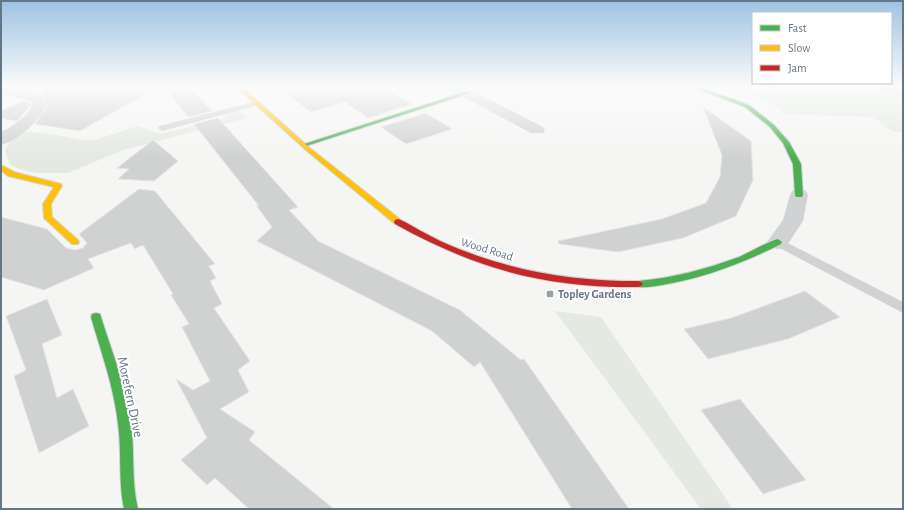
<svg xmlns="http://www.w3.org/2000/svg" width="904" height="510" font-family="'Alegreya Sans',sans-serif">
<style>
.green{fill:#e4e9e2}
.building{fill:#d0d2d1;stroke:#e4e5e4}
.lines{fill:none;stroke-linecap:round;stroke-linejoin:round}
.fast-casing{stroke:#d0d3d4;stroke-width:2}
.slow-casing{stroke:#d0d3d4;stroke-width:2}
.jam-casing{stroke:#d0d3d4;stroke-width:2}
.lane{fill:#d1d2d3;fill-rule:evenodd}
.street{fill:#d1d2d3;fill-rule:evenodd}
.fast{fill:#4caf50;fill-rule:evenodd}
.slow{fill:#ffc107;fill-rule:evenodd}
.jam{fill:#c62828;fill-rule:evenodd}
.poi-dot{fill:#96a3ac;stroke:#fff;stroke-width:1.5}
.labels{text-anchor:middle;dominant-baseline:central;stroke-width:4;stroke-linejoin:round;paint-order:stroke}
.street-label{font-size:12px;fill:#637686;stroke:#fff}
.poi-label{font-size:12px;font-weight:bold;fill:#637686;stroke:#fff;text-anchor:start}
.near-street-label{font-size:14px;fill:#637686;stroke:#fff}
</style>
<rect width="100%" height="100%" fill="#f5f6f4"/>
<!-- green -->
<path class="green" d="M766,86H871L903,99V132H893L873,117L786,114L772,104L751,94Z
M240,111L247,118L123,150L68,173H36L19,169L11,165L5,151L8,144L21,131L50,134L82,140H95L138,126L160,134L225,118L224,115Z
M555,311L601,317L733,509H701Z"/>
<!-- building -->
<path class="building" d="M57,86H160L80,131L35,124L47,107L45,97L40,93Z
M164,86H188L212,111L188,117Z
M276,86H380L412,104L368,118L345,102L311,112Z
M24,101L30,103L29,107L19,119L17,121L1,118V111Z
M703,107L751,141L753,180L736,216L683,238L618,252L559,244L558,241L662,219L706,203L720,177L722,155Z
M426,113L452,129L406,144L381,127Z
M218,118L298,207L289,210L318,241L460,310L521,360L524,359L629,509H572L480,362L474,367L432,331L257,241L272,227L256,205L259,206L194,124Z
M153,140L178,161L154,181L118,179L129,169L117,168Z
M139,189L155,191L215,264L209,266L216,278L210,281L222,304L214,308L250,361L238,370L249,392L220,409L255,432L249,440L334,509H249L215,478L207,485L181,460L207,438L176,379L193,390L210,381L182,327L189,324L171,295L173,294L143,245L135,249L131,243L88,259L94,268L44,290L1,277V217L47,229L66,248L75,250L83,248L87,243L79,234Z
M805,291L840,317L788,339L708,359L684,329L731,318Z
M47,299L62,335L42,344L57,398L73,389L89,426L39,453L14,376L26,370L6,316Z
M740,399L771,437L806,480L763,494L701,410Z"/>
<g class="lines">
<defs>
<path id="fast" d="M689,86H696L749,105L774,125L789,142L801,164L803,195L802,197H796L795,195L793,164L783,143L770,127L745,107Z
M465,92L470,93L306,146H302L301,145Z
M778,239L782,242L781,244C743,263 704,278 662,285C654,286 643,289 635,286L633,284L635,282L638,281C673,278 706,269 739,257C752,251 765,243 778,239Z
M96,313L100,314L101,317C112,352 126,387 131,423C135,452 131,481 138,509H124C118,481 122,452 118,424C114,387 101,352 91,317L92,314Z"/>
<path id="slow" d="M235,86H241L311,149L401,220L402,222L401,224H395L307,151Z
M1,165L14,172L61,184L62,186L51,204L52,217L78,240L79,242L78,244H72L44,218L43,204L54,187L8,176L1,170Z"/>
<path id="jam" d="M398,219C407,222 415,228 423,232C434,238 446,244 459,249C517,272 576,281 638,281L641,282L643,284L641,286L638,287C545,288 476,269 395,224L394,222L395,220Z"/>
</defs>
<!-- fast casing -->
<use href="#fast" class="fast-casing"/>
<!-- slow casing -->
<use href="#slow" class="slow-casing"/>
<!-- jam casing -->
<use href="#jam" class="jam-casing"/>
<!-- lane -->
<path class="lane" d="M257,101H260V105L162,131L158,128L159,126Z
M778,238L903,302V313L774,245L772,242Z"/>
<!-- street -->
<path class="street" d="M1,86L31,91L44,97L46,106C40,121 17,141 1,145V132C12,126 31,116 32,102L22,98L1,94Z
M446,86H463L543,127L545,130L543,133H531L448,89Z
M878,86H896L903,89V98L880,89Z
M799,189L806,191L808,195L803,221L786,247L778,249L770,247L767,242L783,220L790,195L792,191Z"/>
<!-- fast -->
<use href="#fast" class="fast"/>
<!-- slow -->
<use href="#slow" class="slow"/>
<!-- jam -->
<use href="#jam" class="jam"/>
</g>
<!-- sky -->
<linearGradient id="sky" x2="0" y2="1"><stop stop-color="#9dc2e2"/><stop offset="0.55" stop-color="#fafbfa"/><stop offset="1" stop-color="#fafbfa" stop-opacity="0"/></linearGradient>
<rect width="904" height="157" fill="url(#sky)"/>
<!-- markers -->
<rect class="poi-dot" x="546" y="290" width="8" height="8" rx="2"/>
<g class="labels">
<!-- street labels -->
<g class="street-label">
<text transform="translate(487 249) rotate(17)">Wood Road</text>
</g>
<!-- poi labels -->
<g class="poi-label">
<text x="558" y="294">Topley Gardens</text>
</g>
<!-- near-street labels -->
<g class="near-street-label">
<text transform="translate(130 397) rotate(78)">Morefern Drive</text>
</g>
</g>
<!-- border -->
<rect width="904" height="510" fill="none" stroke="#637686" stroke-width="4"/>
<!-- legend -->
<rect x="752" y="12" width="140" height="72" fill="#ffffff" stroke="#c1c8cf"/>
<rect x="760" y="25" width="20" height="6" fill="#4caf50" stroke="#c1c8cf"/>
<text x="788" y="32" font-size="12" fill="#637686">Fast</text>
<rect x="760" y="45" width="20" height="6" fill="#ffc107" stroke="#c1c8cf"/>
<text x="788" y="52" font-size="12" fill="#637686">Slow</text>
<rect x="760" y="65" width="20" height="6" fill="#c62828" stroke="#c1c8cf"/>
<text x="788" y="72" font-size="12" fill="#637686">Jam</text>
</svg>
